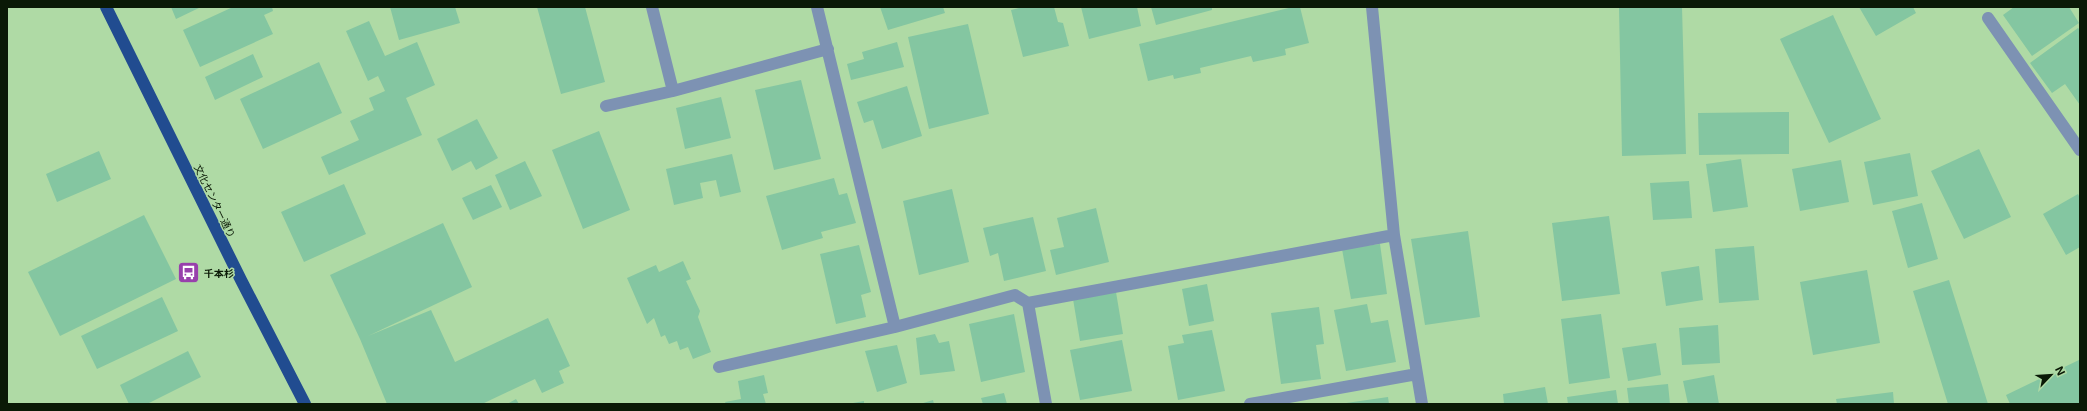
<svg xmlns="http://www.w3.org/2000/svg" width="2087" height="411" font-family="Inter,'Noto Sans JP',sans-serif">
<style>
.building{fill:#84c6a1}
.lines{fill:none;stroke-linecap:round;stroke-linejoin:round}
.minor{stroke:#7d92b3;stroke-width:12}
.highway{stroke:#214c90;stroke-width:12}
.labels{text-anchor:middle;dominant-baseline:central;stroke-width:3;stroke-linejoin:round;paint-order:stroke}
.street-label{font-size:10px;fill:#0a1906;stroke:#afdaa5}
.poi-label{font-size:10px;font-weight:bold;fill:#0a1906;stroke:#afdaa5;text-anchor:start}
</style>
<rect width="100%" height="100%" fill="#afdaa5"/>
<!-- building -->
<path class="building" d="M171,7H201L176,19Z
M233,7H272L273,11L264,15L273,34L200,67L183,30Z
M390,7H455L460,23L399,40Z
M537,7H585L605,82L561,94Z
M880,7H943L945,13L888,30Z
M1023,7H1054L1058,22L1063,23L1069,46L1023,57L1011,10Z
M1081,7H1137L1141,26L1089,39Z
M1151,7H1212V10L1156,25Z
M1293,7H1300L1309,43L1285,49L1286,55L1253,62L1251,56L1200,68L1201,73L1174,79L1173,75L1148,81L1139,44Z
M1619,7H1682L1686,154L1622,156Z
M1859,7H1913L1916,13L1876,36Z
M2014,7H2069L2079,23L2032,56L2003,15Z
M1833,15L1881,119L1829,143L1780,39Z
M369,21L385,56L417,42L435,85L406,98L422,135L329,175L321,157L359,140L350,121L374,110L369,98L385,91L378,76L368,81L346,31Z
M968,24L989,114L929,129L908,37Z
M2078,28L2080,30V105L2065,84L2052,93L2030,63Z
M897,42L904,67L851,80L847,64L864,59L862,52Z
M253,54L263,77L215,100L205,77Z
M319,62L342,113L263,149L240,99Z
M801,80L821,159L774,170L755,90Z
M907,86L922,136L882,149L873,120L864,123L857,102Z
M721,97L731,138L685,149L676,108Z
M1789,112V154L1699,155L1698,113Z
M477,119L498,158L476,170L471,161L452,171L437,139Z
M599,131L630,210L583,229L552,150Z
M1979,149L2011,217L1964,239L1931,171Z
M99,151L111,179L57,202L46,174Z
M1910,153L1918,196L1873,205L1864,162Z
M732,154L741,192L720,197L716,180L700,183L703,198L674,205L666,169Z
M1741,159L1748,207L1713,212L1706,164Z
M1841,160L1849,202L1800,211L1792,169Z
M525,161L542,196L510,210L495,175Z
M834,178L839,195L847,193L856,223L821,232L823,238L782,250L766,196Z
M1689,181L1692,218L1653,220L1650,183Z
M344,184L366,234L304,262L281,212Z
M491,185L502,207L473,220L462,198Z
M952,189L969,262L919,275L903,201Z
M2078,194L2080,198V247L2066,255L2043,214Z
M1922,203L1938,259L1908,268L1892,211Z
M1096,208L1109,262L1056,275L1050,250L1064,247L1057,218Z
M144,215L176,279L60,336L28,272Z
M1609,216L1620,294L1562,301L1552,223Z
M1033,217L1046,271L1004,281L998,253L990,256L983,228Z
M443,223L472,287L368,336L431,310L455,362L548,318L570,366L559,371L564,383L542,393L535,379L482,404H387L360,339L330,275Z
M1468,231L1480,317L1425,325L1411,239Z
M1380,244L1387,294L1351,299L1342,249Z
M859,245L871,292L861,295L866,317L836,324L820,254Z
M1754,246L1759,300L1719,303L1715,249Z
M683,261L691,279L686,281L700,311L698,317L711,352L693,359L688,347L680,350L677,341L669,344L665,335L661,337L654,318L647,324L627,278L656,265L659,272Z
M1699,266L1703,300L1666,306L1661,272Z
M1867,270L1880,343L1813,355L1800,282Z
M1949,280L1988,404H1948L1913,291Z
M1207,284L1214,321L1189,326L1182,289Z
M1116,292L1123,334L1080,341L1073,299Z
M162,297L178,331L97,369L81,336Z
M1367,304L1371,323L1388,320L1396,362L1346,371L1334,310Z
M1319,307L1324,344L1316,345L1321,379L1281,384L1271,313Z
M1014,314L1025,372L981,382L969,324Z
M1601,314L1610,378L1569,384L1561,319Z
M1718,325L1720,363L1682,365L1679,328Z
M1212,330L1225,391L1178,400L1168,346L1184,343L1182,335Z
M935,334L939,343L949,341L955,371L920,375L916,338Z
M1122,340L1132,391L1080,400L1070,350Z
M1656,343L1661,375L1628,381L1622,348Z
M897,345L907,383L877,392L865,351Z
M188,351L201,377L147,404H129L120,385Z
M2079,360L2080,404H2010L2006,395Z
M764,375L768,393L763,394L766,404H726L725,402L741,399L738,381Z
M1714,375L1719,404H1688L1683,381Z
M1668,384L1670,404H1629L1627,388Z
M1545,387L1548,404H1504L1503,394Z
M1616,390L1618,404H1568L1567,397Z
M1893,392L1894,404H1837L1836,399Z
M1004,393L1007,404H983L981,398Z
M1388,397L1389,404H1346V403Z
M516,399L519,404H507Z
M933,400L934,404H920Z
M864,401V404H853V403Z"/>
<g class="lines">
<!-- minor -->
<path class="minor" d="M652,7L673,91L828,49
M817,7L895,327L1015,295L1028,303L1046,404
M1372,7L1394,235L1422,404
M1988,18L2080,150
M606,106L673,91
M1028,303L1394,235
M719,367L895,327
M1250,404L1417,374"/>
<!-- highway -->
<path class="highway" d="M106,7L241,280L305,404"/>
</g>
<!-- icons -->
<defs>
<symbol id="bus-square" viewBox="-11 -11 22 22"><rect x="-9" y="-9" width="18" height="18" rx="4" fill="#9840ac" stroke="#afdaa5"/><path d="M-5-6H5V4H4V6H2V4H-2V6H-4V4H-5ZM-3.5-4V0h7V-4ZM-3.5 1.2v1.5H-2V1.2ZM2 1.2v1.5H3.5V1.2Z" fill="#fff"/></symbol>
</defs>
<g fill-rule="evenodd">
<use href="#bus-square" x="176" y="260" width="25" height="25"/>
</g>
<g class="labels">
<!-- street labels -->
<g class="street-label">
<text transform="translate(215 201) rotate(64)">文化センター通り</text>
</g>
<!-- poi labels -->
<g class="poi-label">
<text x="204" y="273">千本杉</text>
</g>
</g>
<!-- border -->
<rect width="2087" height="411" fill="none" stroke="#0a1906" stroke-width="16"/>
<!-- north arrow -->
<g transform="translate(2051 375) rotate(65)" stroke="#afdaa5" stroke-width="3" paint-order="stroke">
<path d="M0-3L7 15L0 10L-7 15Z" fill="#0a1906"/>
<text y="-6" font-size="11" font-weight="bold" text-anchor="middle" fill="#0a1906">N</text>
</g>
</svg>
